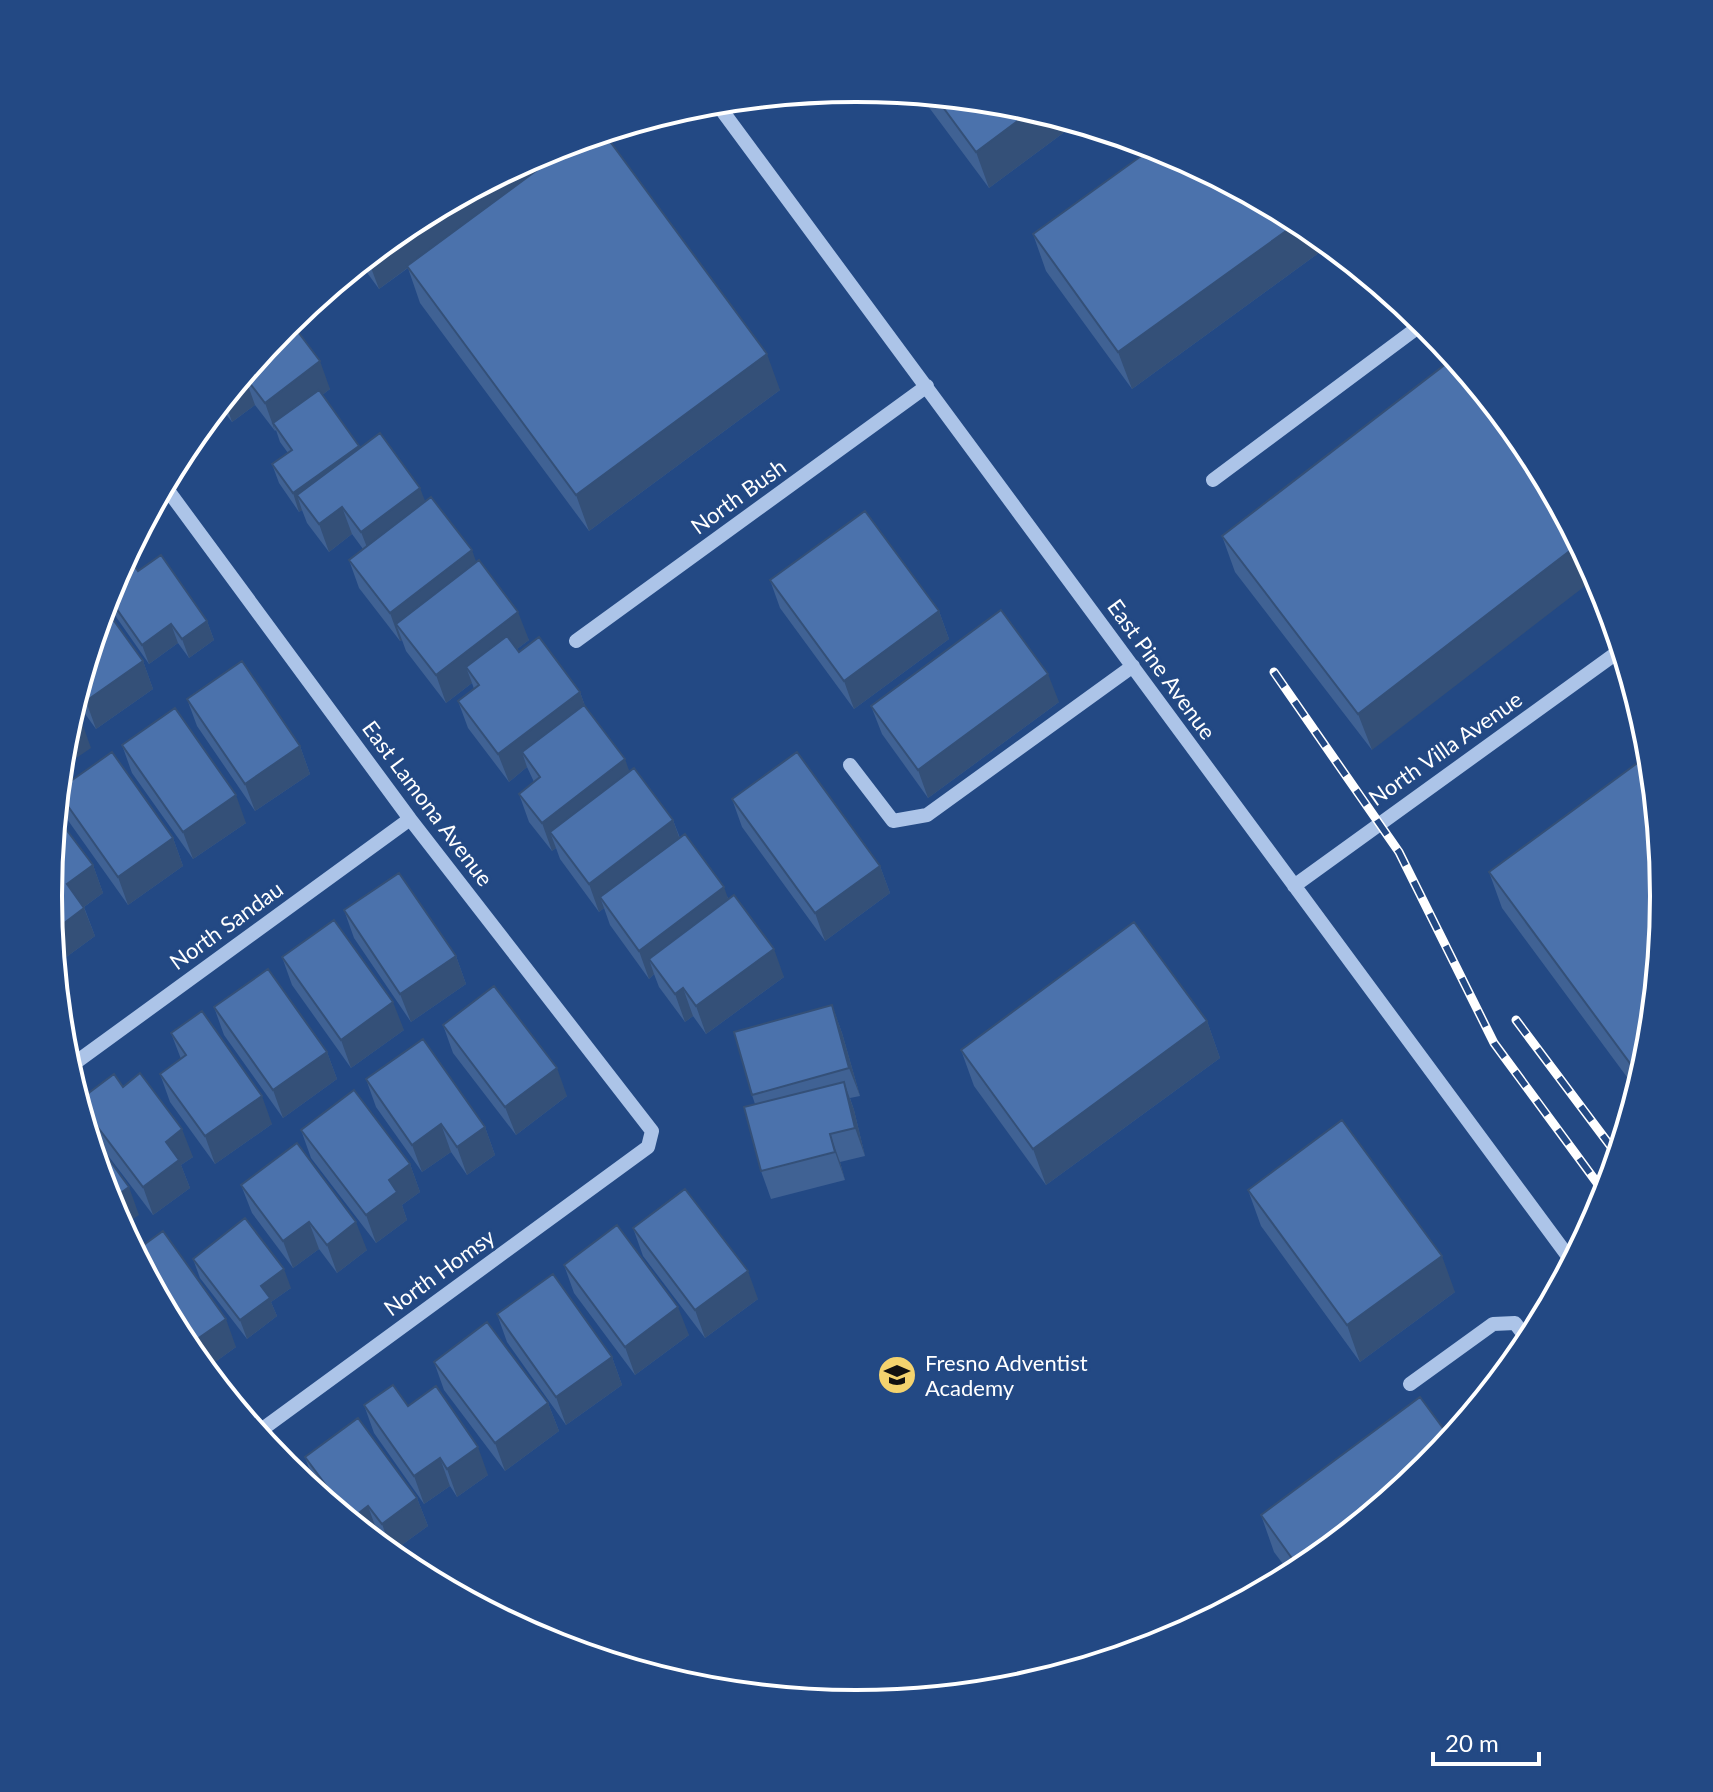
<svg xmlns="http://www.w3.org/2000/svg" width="1713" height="1792" font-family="Lato,sans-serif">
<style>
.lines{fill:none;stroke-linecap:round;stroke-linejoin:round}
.minor{stroke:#acc4e8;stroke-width:14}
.rail-casing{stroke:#fff;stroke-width:9}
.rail{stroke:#234984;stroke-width:6;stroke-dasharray:18;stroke-linecap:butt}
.wall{fill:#406294}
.shaded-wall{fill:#345078}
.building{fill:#4b72ac;stroke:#345078;stroke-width:2}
.labels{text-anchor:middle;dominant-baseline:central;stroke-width:6;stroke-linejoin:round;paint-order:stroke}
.street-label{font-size:22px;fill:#fff;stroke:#234984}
.poi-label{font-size:22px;fill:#fff;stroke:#234984;text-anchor:start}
.rim{fill:none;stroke:#fff;stroke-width:4}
</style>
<rect width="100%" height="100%" fill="#234984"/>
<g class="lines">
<!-- minor -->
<path class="minor" d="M715,101L1573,1263
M1213,480L1425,322
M164,485L410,819L652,1131L648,1147L257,1433
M576,641L927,386
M850,765L893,821L927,815L1133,666
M1294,886L1622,649
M68,1068L410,819
M1410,1384L1493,1324L1515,1323L1530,1343"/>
<defs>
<path id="rail" d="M1274,672L1399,852L1494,1043L1606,1195
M1516,1020L1618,1156"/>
</defs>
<!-- rail casing -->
<use href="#rail" class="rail-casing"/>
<!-- rail -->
<use href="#rail" class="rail"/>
</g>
<!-- wall -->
<path class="wall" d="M919,94L1015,103L1078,122L989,188Z
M552,159L780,390L589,531L420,303L408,268L379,289L360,263L408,224Z
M1306,224L1331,244L1132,389L1046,271L1033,234Z
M285,324L330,389L322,395L360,448L425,502L476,562L529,640L517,649L519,652L580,692L585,706L629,771L673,820L680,838L729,899L784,977L706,1034L693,1016L685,1022L659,987L654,974L649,979L610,925L604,908L599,912L560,859L556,848L552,851L529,822L519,794L534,782L527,767L509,782L468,728L458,701L474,689L472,683L446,703L406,651L402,640L400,641L359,588L349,560L363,549L352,534L329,552L307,523L302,510L299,512L279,483L272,464L288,453L280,442L276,430L275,431L255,405L232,422L219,405Z
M1455,357L1372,750L1235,572L1222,536Z
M138,571L207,621L214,640L189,658L178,643L149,664L105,601L110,586Z
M770,580L939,611L949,639L854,709L780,608Z
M104,607L143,661L153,689L96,729L75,700Z
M187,699L300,746L310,774L255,811L197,726Z
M1059,702L928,798L882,734L871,706Z
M122,745L246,823L193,859L132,773Z
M58,790L173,838L183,866L128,905L67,819L58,794Z
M732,799L880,866L890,893L825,941L742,827Z
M93,865L103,893L84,907L95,936L65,958L52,941L48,896Z
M1489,872L1649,1054L1638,1092L1502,908Z
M344,910L456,956L466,984L411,1022L354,938Z
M282,957L404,1030L351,1068L292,985Z
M832,1005L842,1033L860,1096L850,1098L854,1110L865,1156L840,1162L845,1180L771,1199L761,1171L755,1104L752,1095Z
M214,1007L327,1052L337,1079L283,1118L224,1035Z
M1207,1021L1220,1058L1046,1185L974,1086L961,1050Z
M443,1025L567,1096L516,1135L453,1053Z
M171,1033L272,1124L215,1164L170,1102L160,1074L181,1059Z
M366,1079L485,1127L495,1155L467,1175L451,1152L422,1172L376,1107Z
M123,1087L193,1157L181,1165L190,1188L153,1215L88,1129L78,1101Z
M301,1130L410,1164L420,1192L402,1205L407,1220L376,1243L311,1158Z
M241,1185L367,1250L337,1273L319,1249L293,1268L252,1213Z
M1248,1190L1455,1292L1360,1362L1261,1226Z
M633,1228L758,1299L705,1338L643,1256Z
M134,1252L236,1347L204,1370L184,1345Z
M193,1259L291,1288L271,1302L277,1316L247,1339L200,1278Z
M564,1265L689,1335L635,1375L574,1293Z
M497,1314L612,1357L622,1385L566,1425L507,1342Z
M434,1362L548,1403L559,1431L505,1471L444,1390Z
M364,1405L408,1406L488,1475L457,1497L450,1486L424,1504L374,1433Z
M305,1457L417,1498L428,1526L392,1552L378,1534L372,1539L329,1504L315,1485Z
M1261,1515L1305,1568L1292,1576L1274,1552Z"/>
<!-- shaded-wall -->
<path class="shaded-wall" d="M1034,109L1078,122L989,188L976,152Z
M548,149L553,161L379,289L367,257L408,224Z
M1300,221L1306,224L1331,244L1132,389L1118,352Z
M767,354L780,390L589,531L576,495Z
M320,361L330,389L277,429L273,423L275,431L265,403Z
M245,377L255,405L232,422L224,399L235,385Z
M359,446L366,465L297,495L302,510L299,512L293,493Z
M420,488L431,516L372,560L361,532Z
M342,507L352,534L329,552L319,524Z
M1580,543L1598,576L1372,750L1358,714Z
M472,550L482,578L396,624L402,640L400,641L390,613Z
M939,611L949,639L854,709L844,681Z
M518,612L529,640L476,680L466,667L472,683L446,703L436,675Z
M207,621L214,640L189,658L182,639Z
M171,624L178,643L149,664L142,645Z
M143,661L153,689L96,729L86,701Z
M1048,674L1059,702L928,798L918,770Z
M580,692L590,720L522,752L527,767L509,782L498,754Z
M81,720L91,748L60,769L64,738L66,731Z
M300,746L310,774L255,811L245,784Z
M625,759L635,787L550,832L556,848L552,851L542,823Z
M236,795L246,823L193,859L183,832Z
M673,820L683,848L600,897L604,908L599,912L589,884Z
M173,838L183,866L128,905L118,877Z
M93,865L103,893L77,912L67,884Z
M880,866L890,893L825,941L815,913Z
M724,887L734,915L649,959L654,974L649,979L639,951Z
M84,908L95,936L65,958L55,930Z
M774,949L784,977L706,1034L696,1006Z
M456,956L466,984L411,1022L400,994Z
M683,988L693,1016L685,1022L675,994Z
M393,1002L404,1030L351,1068L341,1040Z
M832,1005L842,1033L860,1096L849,1068Z
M1207,1021L1220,1058L1046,1185L1033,1149Z
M327,1052L337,1079L283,1118L273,1090Z
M1647,1061L1640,1085L1635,1070Z
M557,1068L567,1096L516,1135L505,1107Z
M844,1082L854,1110L865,1156L855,1128Z
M262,1096L272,1124L215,1164L205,1136Z
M441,1124L451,1152L422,1172L412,1145Z
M485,1127L495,1155L467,1175L457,1147Z
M182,1129L193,1157L181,1165L190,1188L153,1215L143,1187L166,1142Z
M830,1134L840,1162L845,1180L835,1152Z
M410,1164L420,1192L402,1205L407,1220L376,1243L366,1215L389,1180Z
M129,1187L139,1215L121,1227L108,1202Z
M309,1222L319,1249L293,1268L283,1241Z
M356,1222L367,1250L337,1273L327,1245Z
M1442,1256L1455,1292L1360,1362L1347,1325Z
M284,1269L291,1288L271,1302L277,1316L247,1339L240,1320L261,1286Z
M748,1271L758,1299L705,1338L695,1310Z
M678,1307L689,1335L635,1375L625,1347Z
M226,1319L236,1347L204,1370L196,1359L190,1344Z
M182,1333L188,1350L179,1335Z
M612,1357L622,1385L566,1425L556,1397Z
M548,1403L559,1431L505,1471L495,1443Z
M478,1447L488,1475L457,1497L447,1469Z
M440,1458L450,1486L424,1504L414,1476Z
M417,1498L428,1526L392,1552L382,1524Z
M368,1506L378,1534L372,1539L352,1523L351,1519Z"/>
<!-- building -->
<path class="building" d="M934,95L1015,103L1034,109L976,152Z
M603,132L767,354L576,495L407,266L579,139Z
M1155,146L1166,149L1300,221L1118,352L1033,234Z
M289,320L320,361L265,403L245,377L235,385L285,324Z
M1455,357L1529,447L1580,543L1358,714L1222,536Z
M319,390L359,446L293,493L272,464L292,450L273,423Z
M380,433L420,488L361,532L342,507L319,524L297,495Z
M431,497L472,550L390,613L349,560Z
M865,511L939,611L844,681L770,580Z
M161,555L207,621L182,639L171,624L142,645L107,595L110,586L119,569L131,561L138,571Z
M479,560L518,612L436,675L396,624Z
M104,607L143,661L86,701L78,690Z
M1001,610L1048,674L918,770L871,706Z
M507,636L519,652L539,637L580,692L498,754L458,701L479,685L466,667Z
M242,661L300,746L245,784L187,699Z
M584,705L625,759L542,823L519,794L540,777L522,752Z
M73,708L81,720L66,731Z
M175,708L236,795L183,832L122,745Z
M112,752L173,838L118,877L58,792V790Z
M797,752L880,866L815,913L732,799Z
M1651,753L1665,896L1649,1054L1647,1061L1635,1070L1489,872Z
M634,768L673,820L589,884L550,832Z
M56,816L93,865L67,884L84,908L55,930L51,925L48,896Z
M685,834L724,887L639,951L600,897Z
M399,873L456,956L400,994L344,910Z
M734,895L774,949L696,1006L683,988L675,994L649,959Z
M334,920L393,1002L341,1040L282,957Z
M1134,922L1207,1021L1033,1149L961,1050Z
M268,969L327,1052L273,1090L214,1007Z
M494,986L557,1068L505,1107L443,1025Z
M832,1005L849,1068L752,1095L734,1032Z
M202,1011L262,1096L205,1136L160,1074L186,1055L171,1033Z
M423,1039L485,1127L457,1147L441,1124L412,1145L366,1079Z
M140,1073L182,1129L166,1142L179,1160L143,1187L78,1101L114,1074L123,1087Z
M844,1082L855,1128L830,1134L835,1152L761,1171L744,1107Z
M354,1090L410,1164L389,1180L397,1192L366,1215L301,1130Z
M1342,1120L1442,1256L1347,1325L1248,1190Z
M86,1128L129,1187L108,1202Z
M297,1143L356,1222L327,1245L309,1222L283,1241L241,1185Z
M685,1189L748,1271L695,1310L633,1228Z
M245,1218L284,1269L261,1286L270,1298L240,1320L193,1259Z
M617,1225L678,1307L625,1347L564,1265Z
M163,1231L226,1319L190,1344L182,1333L179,1335L134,1252Z
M553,1274L612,1357L556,1397L497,1314Z
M487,1322L548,1403L495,1443L434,1362Z
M393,1385L408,1406L436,1386L478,1447L447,1469L440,1458L414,1476L364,1405Z
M1420,1397L1451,1439L1428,1468L1301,1571L1261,1515Z
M358,1418L417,1498L382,1524L368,1506L351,1519L305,1457Z
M292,1466L304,1484L287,1470Z"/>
<!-- icons -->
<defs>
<symbol id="school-disc" viewBox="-11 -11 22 22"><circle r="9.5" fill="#f4d36e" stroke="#234984"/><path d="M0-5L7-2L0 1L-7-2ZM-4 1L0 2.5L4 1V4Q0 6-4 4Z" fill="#111"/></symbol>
</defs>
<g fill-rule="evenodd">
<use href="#school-disc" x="875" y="1353" width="44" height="44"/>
</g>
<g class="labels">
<!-- street labels -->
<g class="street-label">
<text transform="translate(738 496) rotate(-36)">North Bush</text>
<text transform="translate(1162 669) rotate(54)">East Pine Avenue</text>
<text transform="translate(1445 748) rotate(-35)">North Villa Avenue</text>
<text transform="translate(428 803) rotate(53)">East Lamona Avenue</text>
<text transform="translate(226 925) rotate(-36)">North Sandau</text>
<text transform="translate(439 1272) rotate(-36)">North Homsy</text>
</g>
<!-- poi labels -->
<g class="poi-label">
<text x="925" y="1362">Fresno Adventist<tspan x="925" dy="25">Academy</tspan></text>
</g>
</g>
<!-- crop -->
<path d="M0 0H1713V1792H0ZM62 896a794 794 0 1 1 1588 0a794 794 0 1 1-1588 0Z" fill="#234984" fill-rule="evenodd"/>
<path class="rim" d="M62 896a794 794 0 1 1 1588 0a794 794 0 1 1-1588 0Z"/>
<!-- scale -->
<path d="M1433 1752v12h106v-12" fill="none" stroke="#ffffff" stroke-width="4"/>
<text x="1445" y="1752" font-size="24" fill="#ffffff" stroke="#234984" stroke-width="6" paint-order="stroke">20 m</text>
</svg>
